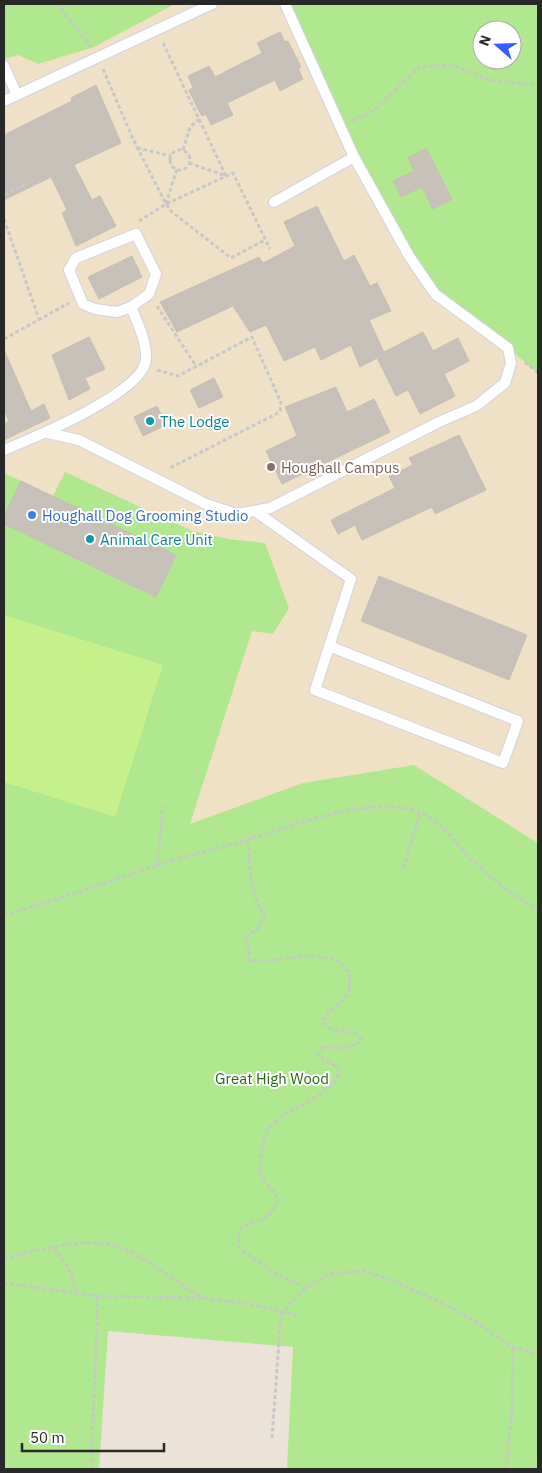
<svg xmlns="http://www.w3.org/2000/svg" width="542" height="1473" font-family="'IBM Plex Sans',sans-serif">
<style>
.education{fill:#f0e1c6}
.green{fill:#b0e88f;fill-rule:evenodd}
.pitch{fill:#c7f18a}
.building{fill:#c7c0b8;stroke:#c7bfb2}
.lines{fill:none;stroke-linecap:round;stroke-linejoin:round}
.lane-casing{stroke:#ced2e3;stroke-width:12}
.path{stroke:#c7c7c7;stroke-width:3;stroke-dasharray:4 2.5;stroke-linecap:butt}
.lane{stroke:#fff;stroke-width:10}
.culture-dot{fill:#0f9aa8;stroke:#fff;stroke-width:2}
.education-dot{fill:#8d6e63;stroke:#fff;stroke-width:2}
.shop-dot{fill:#3f7fe0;stroke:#fff;stroke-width:2}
.labels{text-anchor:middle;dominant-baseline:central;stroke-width:4;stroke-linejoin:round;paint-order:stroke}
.culture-label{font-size:15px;fill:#0d838f;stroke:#fff;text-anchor:start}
.education-label{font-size:15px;fill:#785e54;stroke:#fff;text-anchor:start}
.shop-label{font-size:15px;fill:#366cbe;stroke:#fff;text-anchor:start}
.park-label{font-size:15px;fill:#276a13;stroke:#fff}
</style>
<rect width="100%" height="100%" fill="#ece3d8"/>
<!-- education -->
<path class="education" d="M175,4H285L508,348L538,373V843L414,765L303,783L190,825L4,560V59L18,55L38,64L135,24Z"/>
<!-- green -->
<path class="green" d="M4,4H175L94,47L38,64L18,55L4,59Z
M285,4H538V373L508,348L435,294L354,157ZM482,30H512V60H482Z
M65,472L192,531L229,539L265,543L289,608L273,634L252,631L190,824L303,783L414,765L538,843V1469H287L293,1347L108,1331L99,1469H4V473L53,496Z"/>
<!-- pitch -->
<path class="pitch" d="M4,615L163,665L115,817L4,782Z"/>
<!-- building -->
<path class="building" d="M280,32L285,42L288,41L301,67L298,68L303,79L280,91L275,80L227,103L233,115L211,125L206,114L202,116L197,107L189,90L193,88L188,76L209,66L215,77L262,53L257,43Z
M96,85L121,143L74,165L92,200L100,196L116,226L76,246L62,213L67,210L51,177L4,200V135L72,101L71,98Z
M426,148L452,199L433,209L422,187L401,197L393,181L414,171L408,158Z
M317,206L344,261L354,255L370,286L377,283L391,311L369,320L384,352L423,332L433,351L458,338L469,361L444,374L455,396L420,414L408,390L396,396L377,358L360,367L351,345L321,360L315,347L284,361L266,325L250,332L233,306L177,332L160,302L259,257L263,263L295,246L284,222Z
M132,256L142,277L99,299L88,277Z
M89,337L105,369L85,378L90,389L69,400L52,355Z
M4,350L31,411L44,404L50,418L4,440V424L9,421L4,410Z
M214,378L223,397L199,408L190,390Z
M336,387L347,412L374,399L390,432L282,484L266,451L297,436L285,407Z
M157,406L166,425L143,436L134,417Z
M459,435L486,490L435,514L432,507L362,540L355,525L338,534L331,520L395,488L389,476L413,465L409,458Z
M21,481L176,555L156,597L4,524V516Z
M379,576L527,635L509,680L361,621Z"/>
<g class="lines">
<defs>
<path id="lane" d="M4,66L17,95
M4,101L212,4
M274,202L354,157
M136,234L156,274L149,294L131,307L117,312L95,309L83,304L69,270L76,258Z
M48,433L79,440L206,504L237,514L270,508L439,422L476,406L505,383L511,363L508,348L435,294L409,256L354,157L285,4
M4,450C33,438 145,392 146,359C147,342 137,322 131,307
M255,511L351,579L315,690L503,763L518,721L329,646"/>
</defs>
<!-- lane casing -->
<use href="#lane" class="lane-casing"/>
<!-- path -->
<path class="path" d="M57,4L91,46
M163,43L226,176
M103,69L132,137L166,204L172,212L231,258L265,240
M352,121L373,111L419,67L451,65L490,80L538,85
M137,148L171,156
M183,150L190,127L199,119
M170 160a10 10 0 1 1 20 0a10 10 0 1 1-20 0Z
M189,163L226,176
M4,194L26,184
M166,204L177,169
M4,219L39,319
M139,221L166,204L233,173L270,249
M157,306L196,366
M4,339L69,303
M525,362L538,373
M157,370L178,376L252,337L281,403L280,412L168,469
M248,840C251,869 248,891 265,916L257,929L245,938L249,949V961C260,960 272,961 283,959C307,955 357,950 349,990C345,1005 328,1006 323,1021L330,1029L356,1034L361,1039L356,1045L340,1048L322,1047L318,1055L324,1060L338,1067C344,1091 287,1109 273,1123C266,1130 263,1142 262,1151C261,1158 259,1168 261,1175C265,1185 275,1190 278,1200C275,1207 270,1215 263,1219C247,1227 236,1220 239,1248L271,1271L306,1288
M157,866L163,806
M404,868L420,813
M4,915C55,901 105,883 155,866C185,856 216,849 246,840C295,826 369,794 419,812C440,820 454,841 469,857C489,877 514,896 538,910
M54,1248L69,1268L78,1294
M4,1259C40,1250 88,1234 124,1249C150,1260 177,1284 203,1298
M4,1283L97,1296L204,1298L248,1304L296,1315
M272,1438L281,1313L306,1288L329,1274L364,1271L393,1281L445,1304L471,1319L513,1347L538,1355
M91,1469L97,1325V1296
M506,1469L512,1412L513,1347"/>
<!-- lane -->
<use href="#lane" class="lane"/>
</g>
<!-- markers -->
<g class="culture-dot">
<circle cx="150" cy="421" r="5"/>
<circle cx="90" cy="539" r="5"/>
</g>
<circle class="education-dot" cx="271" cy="467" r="5"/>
<circle class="shop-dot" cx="32" cy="515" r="5"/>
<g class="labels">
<!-- culture labels -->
<g class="culture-label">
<text x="160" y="421">The Lodge</text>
<text x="100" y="539">Animal Care Unit</text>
</g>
<!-- education labels -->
<g class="education-label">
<text x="281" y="467">Houghall Campus</text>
</g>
<!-- shop labels -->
<g class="shop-label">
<text x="42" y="515">Houghall Dog Grooming Studio</text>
</g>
<!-- park labels -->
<g class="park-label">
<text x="272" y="1078">Great High Wood</text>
</g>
</g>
<!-- border -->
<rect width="542" height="1473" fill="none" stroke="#282828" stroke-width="10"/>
<!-- north arrow -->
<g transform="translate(497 45) rotate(290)"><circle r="24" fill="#ffffff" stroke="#a9a9a9"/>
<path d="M0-4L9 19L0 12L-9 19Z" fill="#335dff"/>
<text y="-8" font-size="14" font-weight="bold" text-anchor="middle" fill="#282828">N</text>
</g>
<!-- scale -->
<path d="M22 1443v8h142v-8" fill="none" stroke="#282828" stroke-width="2.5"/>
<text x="30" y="1443" font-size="15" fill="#282828" stroke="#ffffff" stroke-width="4" paint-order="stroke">50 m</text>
</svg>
